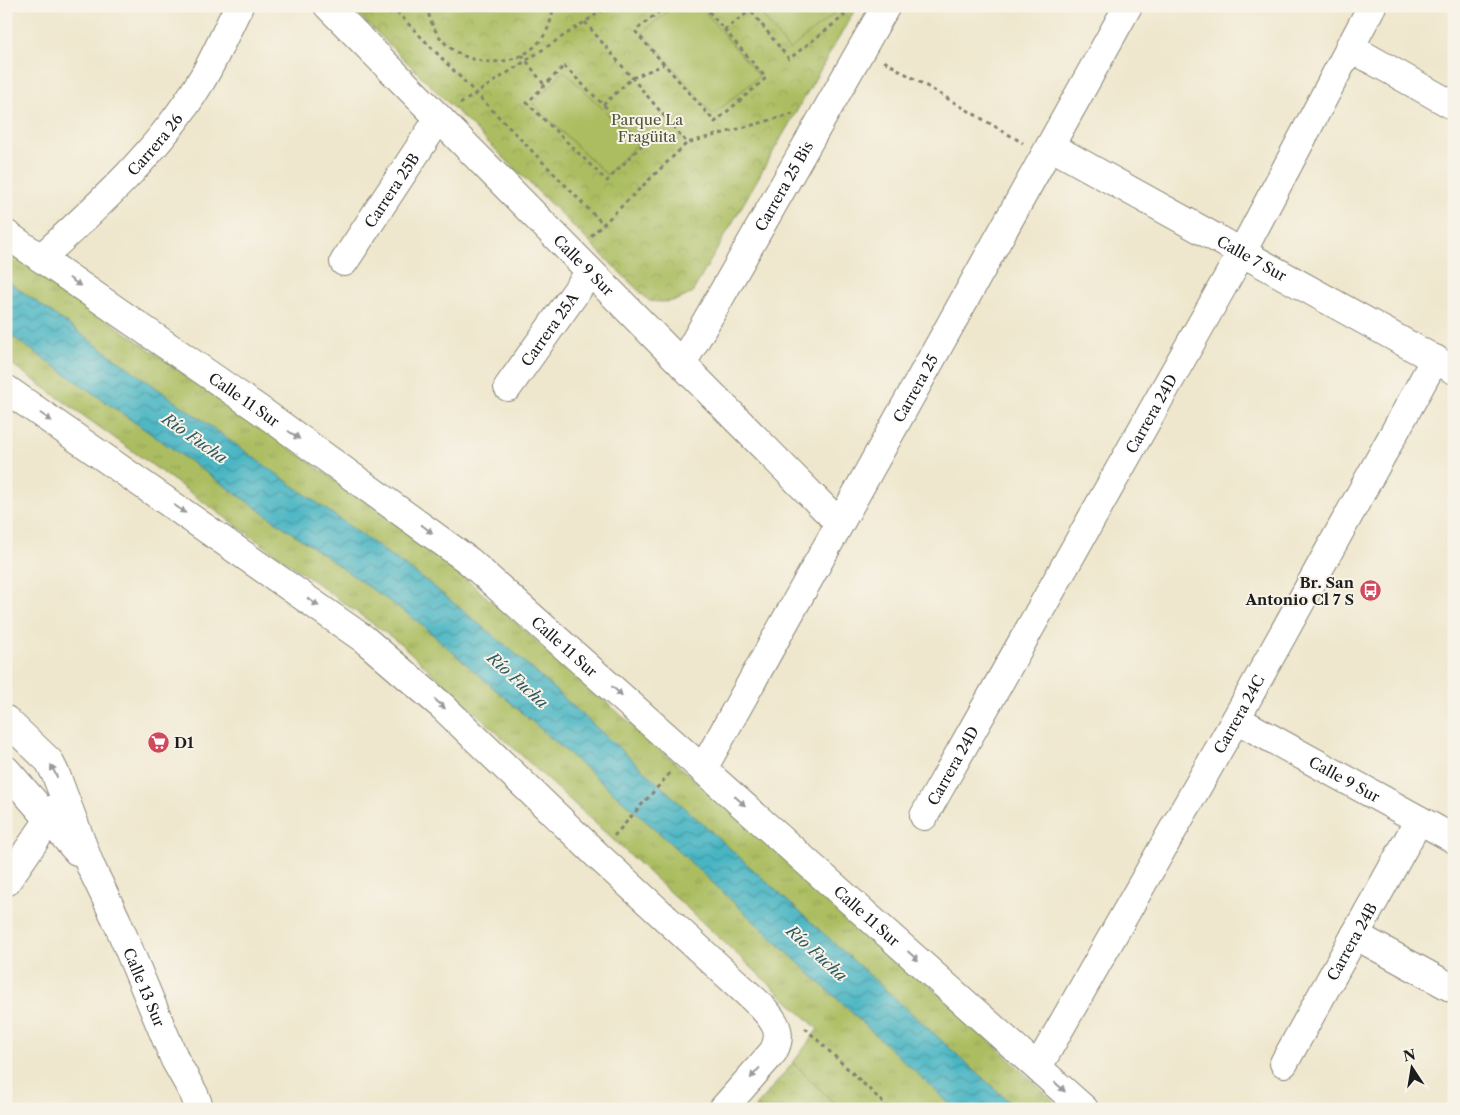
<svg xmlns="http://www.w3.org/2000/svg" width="1460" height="1115" font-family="'Libre Caslon Text',serif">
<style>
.grass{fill:url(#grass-tufts);stroke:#646c3e}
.park{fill:url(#park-crowns);stroke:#646c3e}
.pitch{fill:#abbd61;stroke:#646c3e}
.water{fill:url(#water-waves);stroke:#326870}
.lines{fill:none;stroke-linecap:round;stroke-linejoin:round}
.minor-casing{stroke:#868274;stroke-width:30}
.path{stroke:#868274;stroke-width:3;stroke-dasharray:4 4;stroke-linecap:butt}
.minor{stroke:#fff;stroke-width:28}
.oneway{fill:#999}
.labels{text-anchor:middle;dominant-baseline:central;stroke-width:4;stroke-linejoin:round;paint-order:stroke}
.park-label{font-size:15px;fill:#4e5434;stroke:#f7f3e8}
.street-label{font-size:15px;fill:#1c1c1c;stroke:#f7f3e8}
.poi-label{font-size:15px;font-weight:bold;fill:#1c1c1c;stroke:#f7f3e8;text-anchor:end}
.water-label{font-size:16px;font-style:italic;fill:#2e595f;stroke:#f7f3e8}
</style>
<defs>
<pattern id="grass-tufts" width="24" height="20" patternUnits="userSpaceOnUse" patternTransform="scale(1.25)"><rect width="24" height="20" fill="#abbd61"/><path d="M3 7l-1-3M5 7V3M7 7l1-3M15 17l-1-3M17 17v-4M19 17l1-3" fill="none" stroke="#93a254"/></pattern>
<pattern id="park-crowns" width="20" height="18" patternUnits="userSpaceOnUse" patternTransform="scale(1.25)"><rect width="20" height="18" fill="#abbd61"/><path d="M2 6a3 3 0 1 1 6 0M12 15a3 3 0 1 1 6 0" fill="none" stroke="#93a254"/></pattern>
<pattern id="water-waves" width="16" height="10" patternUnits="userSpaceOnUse" patternTransform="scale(1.25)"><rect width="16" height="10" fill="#48b5c3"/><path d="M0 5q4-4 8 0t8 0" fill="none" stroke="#3b929e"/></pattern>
</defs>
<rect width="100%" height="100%" fill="#f7f3e8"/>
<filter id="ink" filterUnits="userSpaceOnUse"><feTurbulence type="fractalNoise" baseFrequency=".02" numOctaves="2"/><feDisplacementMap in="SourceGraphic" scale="10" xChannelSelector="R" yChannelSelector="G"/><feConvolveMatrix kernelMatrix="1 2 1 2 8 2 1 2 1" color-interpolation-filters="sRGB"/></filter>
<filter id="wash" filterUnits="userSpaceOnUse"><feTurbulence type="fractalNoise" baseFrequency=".0096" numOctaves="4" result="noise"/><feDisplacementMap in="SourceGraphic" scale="20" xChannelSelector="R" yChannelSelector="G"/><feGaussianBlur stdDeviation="1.12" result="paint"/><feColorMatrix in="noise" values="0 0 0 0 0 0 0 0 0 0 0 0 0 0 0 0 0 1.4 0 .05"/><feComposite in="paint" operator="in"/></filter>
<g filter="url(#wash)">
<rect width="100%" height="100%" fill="#efe7cd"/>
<!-- grass -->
<path class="grass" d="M6,248L427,545L954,1007L1062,1109H840L793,1063L818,1029L401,644L6,360Z"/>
<!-- park -->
<path class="park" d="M350,6H857L692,293C677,302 667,303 649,301Z
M793,1063L840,1109H754Z"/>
<!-- pitch -->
<path class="pitch" d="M674,6H700L759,76L713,115L643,32Z
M755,6H828L834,14L789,50Z
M564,71L638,143L607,175L533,104Z"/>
<!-- water -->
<path class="water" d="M6,280L429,583L511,650L1017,1109H955L655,829L416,620L6,332Z"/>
</g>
<g filter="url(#ink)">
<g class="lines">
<defs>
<g id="minor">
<path id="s1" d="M328,6L839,523"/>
<path d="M1349,47L1454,106"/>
<path id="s2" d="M1050,146L1454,370"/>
<path id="s3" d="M6,234L260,410L469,561L1084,1109"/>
<path id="s4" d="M41,258C99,205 160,150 201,81C215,58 226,31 239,6"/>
<path id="s5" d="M344,262L439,118"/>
<path id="s6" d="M682,364L886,6"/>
<path id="s7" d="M508,387L590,272"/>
<path d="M6,389L364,639L442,706L597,855L761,1006C775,1021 784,1033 773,1052L723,1109"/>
<path id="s8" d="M1236,719L1454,839"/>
<path id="s9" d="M6,720L49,761L56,775L90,865L116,919L175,1060L194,1094L200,1109"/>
<path id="s10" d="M703,769L1128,6"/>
<path d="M6,770L77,851"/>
<path id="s11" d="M924,816L1242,252L1372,6"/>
<path d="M6,882L60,804"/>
<path d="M1355,935L1454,989"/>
<path id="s12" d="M1284,1063L1419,820"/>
<path id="s13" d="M1038,1067L1236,719L1435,359"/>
</g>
</defs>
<!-- minor casing -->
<use href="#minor" class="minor-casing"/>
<!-- path -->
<path class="path" d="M391,6L603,224
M427,6C438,81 549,80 553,6
M666,6L635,31L715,122L766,78L704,6
M747,6L789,59L844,16L836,6
M585,22L687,143
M724,30L751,10
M522,55L545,86
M884,61L1023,143
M564,66L643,144L607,181L527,103Z
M460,104L609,6
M603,105L632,78L663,65
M591,236L687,143L793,114
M614,836L670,773
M805,1028L890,1109"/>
<!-- minor -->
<use href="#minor" class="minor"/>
</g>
<!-- one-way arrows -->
<defs><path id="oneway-solid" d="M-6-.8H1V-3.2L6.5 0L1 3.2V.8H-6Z" transform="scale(1.25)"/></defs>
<g class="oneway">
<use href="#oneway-solid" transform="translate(75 282) rotate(35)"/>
<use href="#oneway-solid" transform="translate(46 417) rotate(35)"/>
<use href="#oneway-solid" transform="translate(294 435) rotate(35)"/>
<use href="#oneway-solid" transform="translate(180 509) rotate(35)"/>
<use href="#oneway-solid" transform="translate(427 529) rotate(37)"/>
<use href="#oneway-solid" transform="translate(313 602) rotate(35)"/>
<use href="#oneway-solid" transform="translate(617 691) rotate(42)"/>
<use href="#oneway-solid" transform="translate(440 704) rotate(42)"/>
<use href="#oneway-solid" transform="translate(54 771) rotate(-117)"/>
<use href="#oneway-solid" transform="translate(740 801) rotate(42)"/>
<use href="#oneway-solid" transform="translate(913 956) rotate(42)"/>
<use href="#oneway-solid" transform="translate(755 1073) rotate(131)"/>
<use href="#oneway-solid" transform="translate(1060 1087) rotate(42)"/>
</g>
</g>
<!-- icons -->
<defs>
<symbol id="bus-disc" viewBox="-11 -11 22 22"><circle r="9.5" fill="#d1495b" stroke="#f7f3e8"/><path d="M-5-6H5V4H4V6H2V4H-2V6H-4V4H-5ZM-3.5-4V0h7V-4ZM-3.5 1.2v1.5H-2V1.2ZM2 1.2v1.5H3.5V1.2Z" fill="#fff"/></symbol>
<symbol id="supermarket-disc" viewBox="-11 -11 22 22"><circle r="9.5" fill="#d1495b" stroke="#f7f3e8"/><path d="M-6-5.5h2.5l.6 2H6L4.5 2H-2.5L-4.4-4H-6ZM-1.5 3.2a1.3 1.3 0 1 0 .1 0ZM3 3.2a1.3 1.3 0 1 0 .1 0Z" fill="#fff"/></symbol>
</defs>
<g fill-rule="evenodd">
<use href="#bus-disc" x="1358" y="578" width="25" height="25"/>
<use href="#supermarket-disc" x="146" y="730" width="25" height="25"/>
</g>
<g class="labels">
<!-- park labels -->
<g class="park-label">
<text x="647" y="119">Parque La<tspan x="647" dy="17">Fragüita</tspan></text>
</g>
<!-- street labels -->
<g class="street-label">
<text stroke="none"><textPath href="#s4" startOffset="161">Carrera 26</textPath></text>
<text stroke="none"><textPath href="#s6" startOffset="205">Carrera 25 Bis</textPath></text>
<text stroke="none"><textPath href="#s5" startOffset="86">Carrera 25B</textPath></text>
<text stroke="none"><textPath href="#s2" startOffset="231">Calle 7 Sur</textPath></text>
<text stroke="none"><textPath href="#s1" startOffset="364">Calle 9 Sur</textPath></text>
<text stroke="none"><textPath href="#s7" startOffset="71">Carrera 25A</textPath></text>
<text stroke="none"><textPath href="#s10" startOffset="436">Carrera 25</textPath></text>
<text stroke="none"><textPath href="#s3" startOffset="290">Calle 11 Sur</textPath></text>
<text stroke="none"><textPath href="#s11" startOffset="462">Carrera 24D</textPath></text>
<text stroke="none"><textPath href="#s3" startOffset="695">Calle 11 Sur</textPath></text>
<text stroke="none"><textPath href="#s13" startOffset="406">Carrera 24C</textPath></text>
<text stroke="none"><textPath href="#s11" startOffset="58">Carrera 24D</textPath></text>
<text stroke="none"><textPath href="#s8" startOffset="124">Calle 9 Sur</textPath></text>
<text stroke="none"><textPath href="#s3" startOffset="1100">Calle 11 Sur</textPath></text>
<text stroke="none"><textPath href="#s12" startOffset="139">Carrera 24B</textPath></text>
<text stroke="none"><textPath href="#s9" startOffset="305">Calle 13 Sur</textPath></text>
</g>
<!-- poi labels -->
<g class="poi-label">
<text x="1354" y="582">Br. San<tspan x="1354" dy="17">Antonio Cl 7 S</tspan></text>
<text x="174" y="742" text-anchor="start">D1</text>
</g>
<!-- water labels -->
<g class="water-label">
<text transform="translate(195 438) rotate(35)">Río Fucha</text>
<text transform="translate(518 680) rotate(42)">Río Fucha</text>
<text transform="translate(817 953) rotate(42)">Río Fucha</text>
</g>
</g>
<!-- margin -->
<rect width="1460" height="1115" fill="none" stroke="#f7f3e8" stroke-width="25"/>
<!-- north arrow -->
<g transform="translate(1412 1068) rotate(348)" stroke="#f7f3e8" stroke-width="4" paint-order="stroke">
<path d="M0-4L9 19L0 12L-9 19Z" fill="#1c1c1c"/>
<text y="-8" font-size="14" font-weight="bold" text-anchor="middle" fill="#1c1c1c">N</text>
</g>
</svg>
